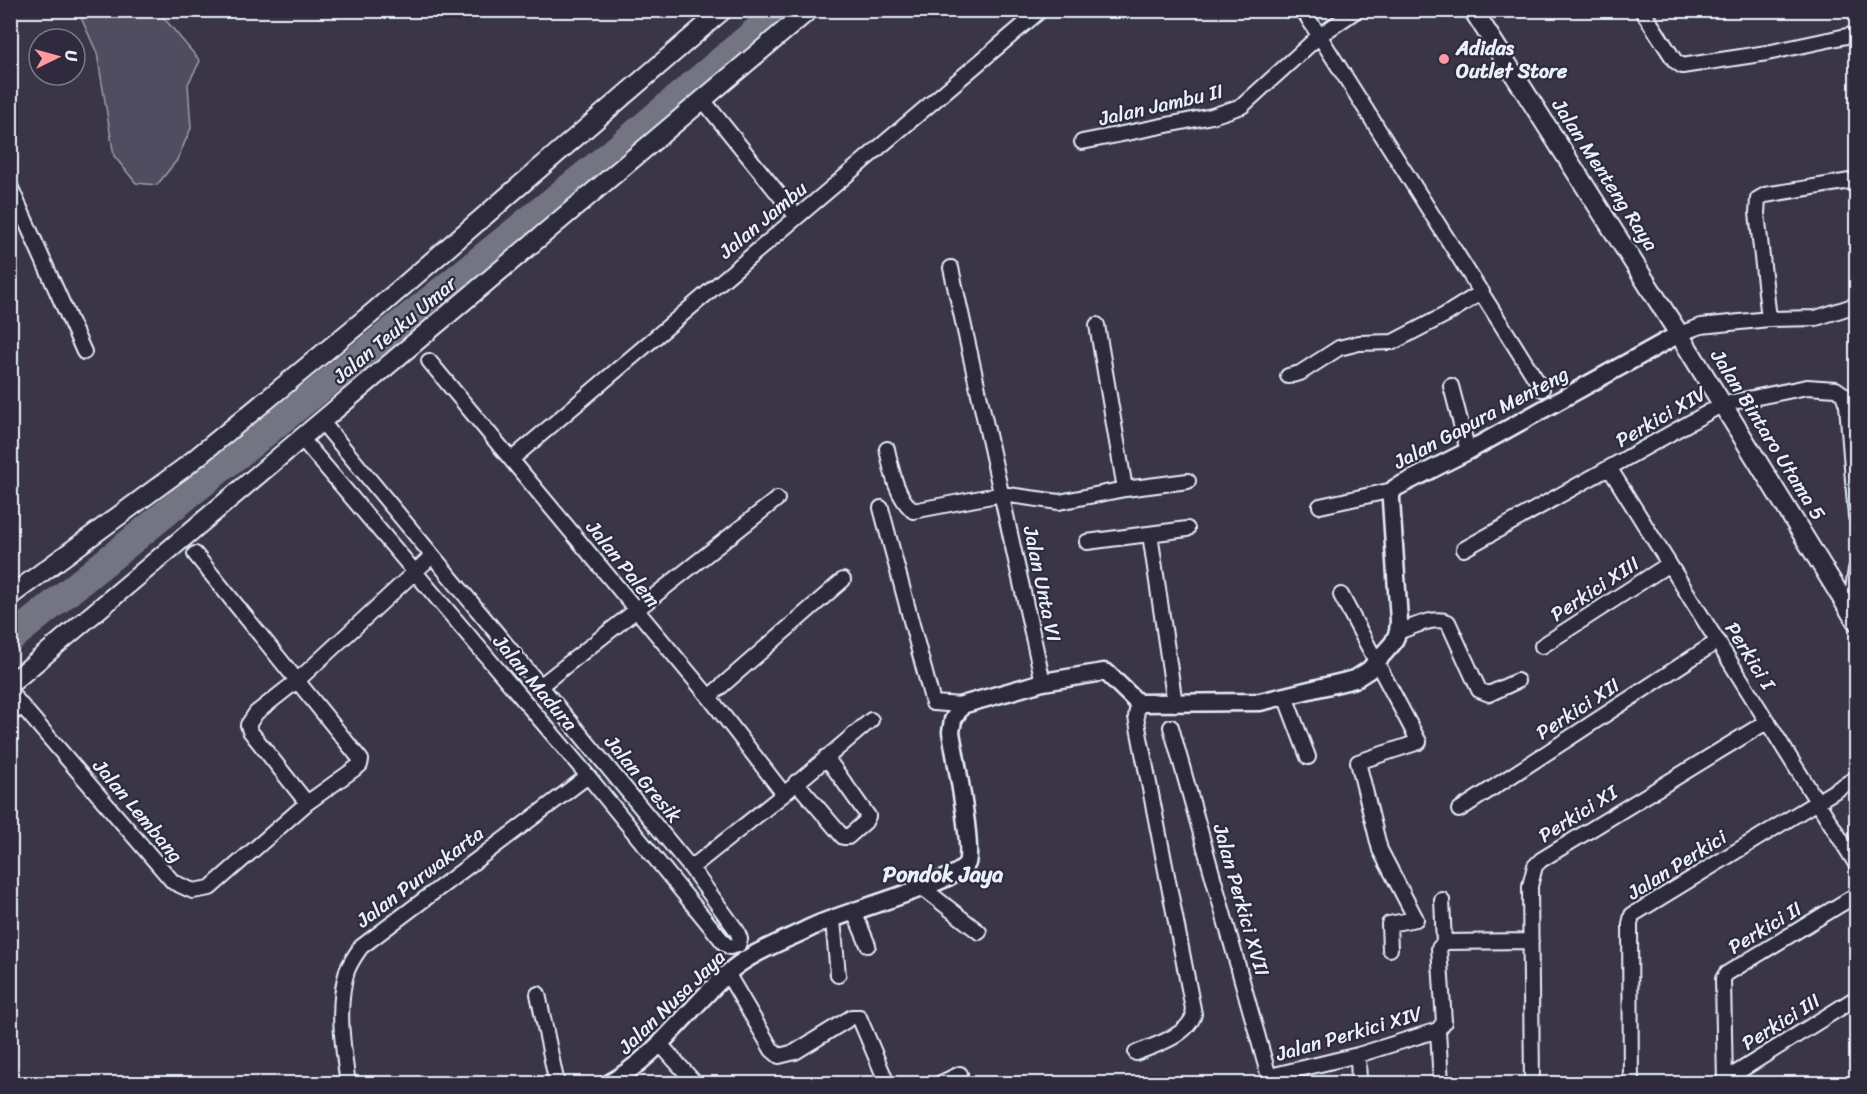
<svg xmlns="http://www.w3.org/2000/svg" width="1867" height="1094" font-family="Sriracha,sans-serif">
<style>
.green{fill:#504e5f;stroke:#9ca0ac;stroke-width:1.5}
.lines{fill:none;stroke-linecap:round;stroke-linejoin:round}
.river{stroke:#737482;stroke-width:28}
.minor-casing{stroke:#e8f1f8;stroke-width:18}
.tertiary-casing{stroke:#e8f1f8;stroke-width:21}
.secondary-casing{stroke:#e8f1f8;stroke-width:22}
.minor{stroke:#2f2a3d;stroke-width:14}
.tertiary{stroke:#2f2a3d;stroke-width:16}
.secondary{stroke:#2f2a3d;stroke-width:18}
.poi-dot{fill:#ff9aa2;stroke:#2f2a3d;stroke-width:2}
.labels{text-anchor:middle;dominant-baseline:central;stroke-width:4.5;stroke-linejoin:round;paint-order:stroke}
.poi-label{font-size:20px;font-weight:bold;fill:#e8f1f8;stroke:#2f2a3d;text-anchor:start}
.street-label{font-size:20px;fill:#e8f1f8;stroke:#2f2a3d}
.quarter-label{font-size:22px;font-weight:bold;fill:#e8f1f8;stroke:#2f2a3d}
</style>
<rect width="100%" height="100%" fill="#3a3648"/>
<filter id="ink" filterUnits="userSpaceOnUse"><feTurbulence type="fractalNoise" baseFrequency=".0167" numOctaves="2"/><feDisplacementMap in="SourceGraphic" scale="12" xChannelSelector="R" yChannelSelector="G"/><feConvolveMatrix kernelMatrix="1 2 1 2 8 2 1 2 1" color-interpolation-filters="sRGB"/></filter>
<g filter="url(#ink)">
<!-- green -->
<path class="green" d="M78,11H158L200,61L188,84L191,128L177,160L157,185L136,183L114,156L97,53Z"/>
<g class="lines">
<!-- river -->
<path class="river" d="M10,639L612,153L781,10"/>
<defs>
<path id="minor" d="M1303,10L1542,389
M1642,10L1675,61L1682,66L1767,53L1856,34
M703,100L797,217
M1082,142L1212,116L1242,106L1319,36L1357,10
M10,186L84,352
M951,268L1043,682
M1769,319L1757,213L1758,199L1765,195L1856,180
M1679,334L1701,326L1769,319L1816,318L1856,305
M429,361L709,697L784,794
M1288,376L1300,373L1339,348L1359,343L1393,342L1445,315L1482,292
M1451,386L1468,451
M302,439L588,776L725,944L730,947L738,945L740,939L737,931L691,868L322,422
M887,449C892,471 895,494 913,511L1002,494L1059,502L1125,489L1097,325
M512,459L1041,10
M1610,469L1856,864
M1125,489L1188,481
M1320,506L1393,490
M881,508L933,703L962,705
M1150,534L1175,704
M1087,542L1187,529
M1464,549L1723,404L1807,387L1836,389L1843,394L1847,405L1856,517
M1341,595L1419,742L1358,762L1380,850L1416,919L1389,924L1390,949
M1850,611L1856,569
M1398,632C1413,627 1433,616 1448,622L1479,690L1489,694L1517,681
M1542,646L1669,564
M540,686L777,499
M10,692L173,882L193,891L210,888L307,803L360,765L361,760L195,554
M1285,696L1308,757
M709,697L843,580
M10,715L22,706
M1171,727L1271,1084
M796,782L843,837H848L865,822L868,816L826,757
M307,803L250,731L248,725L256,713L298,680L432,556
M1459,810L1718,641
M691,868L784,794L871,720
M923,888L979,932
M1442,900L1444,943
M854,912L868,945
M833,920L838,975
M727,973L772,1050L779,1056L795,1052L852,1017H859L884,1076
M538,994L557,1084
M660,1044L696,1084
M1136,1053C1155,1045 1188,1036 1194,1014L1136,717L1138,703
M1358,1055L1359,1084
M1270,1076L1358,1055L1438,1030
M1725,1080L1856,998
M348,1084C343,1047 336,1007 347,971C350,963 356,954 361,947L588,776
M939,1084L960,1074
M1441,1084L1438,1030L1444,1022L1439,948L1445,942L1531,941
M1532,1084L1530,886L1535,866L1541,860L1768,721
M1631,1084L1630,924L1632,915L1856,778
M1725,1084L1723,979L1726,974L1856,895"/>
<path id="tertiary" d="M608,1084C657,1057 687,1010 728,973C749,953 786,940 812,927C836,914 960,882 967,863C973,846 955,755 951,732L953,720L962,705L1043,682L1104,672L1107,673L1138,703L1260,702L1355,679L1369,670L1393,643L1398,632L1399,621L1391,500V494L1395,488L1468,451L1679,334"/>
<path id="secondary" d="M1473,10L1679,334L1856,621
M10,596L185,467L371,314L723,10
M10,684L809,10"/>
</defs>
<!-- minor casing -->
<use href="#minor" class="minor-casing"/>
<!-- tertiary casing -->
<use href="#tertiary" class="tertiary-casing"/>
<!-- secondary casing -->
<use href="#secondary" class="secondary-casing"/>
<!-- minor -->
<use href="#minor" class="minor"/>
<!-- tertiary -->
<use href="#tertiary" class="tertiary"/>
<!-- secondary -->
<use href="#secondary" class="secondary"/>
</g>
</g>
<!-- markers -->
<circle class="poi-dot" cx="1444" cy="59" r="6"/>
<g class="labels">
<!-- poi labels -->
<g class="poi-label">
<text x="1456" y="48">Adidas<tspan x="1456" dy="23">Outlet Store</tspan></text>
</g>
<!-- street labels -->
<g class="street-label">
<text transform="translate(1161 105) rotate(-13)">Jalan Jambu II</text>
<text transform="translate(1605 175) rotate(57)">Jalan Menteng Raya</text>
<text transform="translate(763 220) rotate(-40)">Jalan Jambu</text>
<text transform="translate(395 330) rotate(-40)">Jalan Teuku Umar</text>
<text transform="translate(1661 417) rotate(-30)">Perkici XIV</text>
<text transform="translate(1481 418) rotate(-28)">Jalan Gapura Menteng</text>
<text transform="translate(1768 435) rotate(58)">Jalan Bintaro Utama 5</text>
<text transform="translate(623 564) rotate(51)">Jalan Palem</text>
<text transform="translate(1042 584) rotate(78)">Jalan Unta VI</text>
<text transform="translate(1595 589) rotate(-33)">Perkici XIII</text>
<text transform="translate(1750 656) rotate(58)">Perkici I</text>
<text transform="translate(535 683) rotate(50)">Jalan Madura</text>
<text transform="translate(1578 709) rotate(-33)">Perkici XII</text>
<text transform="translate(643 779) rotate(50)">Jalan Gresik</text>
<text transform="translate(138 811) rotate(50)">Jalan Lembang</text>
<text transform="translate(1578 814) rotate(-32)">Perkici XI</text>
<text transform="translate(1677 865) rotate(-32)">Jalan Perkici</text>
<text transform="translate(420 877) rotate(-37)">Jalan Purwakarta</text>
<text transform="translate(1241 900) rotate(74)">Jalan Perkici XVII</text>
<text transform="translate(1765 928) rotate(-31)">Perkici II</text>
<text transform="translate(672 1002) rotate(-44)">Jalan Nusa Jaya</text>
<text transform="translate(1781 1022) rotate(-32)">Perkici III</text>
<text transform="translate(1349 1034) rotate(-16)">Jalan Perkici XIV</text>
</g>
<!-- quarter labels -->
<g class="quarter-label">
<text x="943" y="874">Pondok Jaya</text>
</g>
</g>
<!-- margin -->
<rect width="1867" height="1094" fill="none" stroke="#2f2a3d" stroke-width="36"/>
<rect x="18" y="18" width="1831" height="1058" fill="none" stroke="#e8f1f8" stroke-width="2" filter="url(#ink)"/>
<!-- north arrow -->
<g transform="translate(57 57) rotate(85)"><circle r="28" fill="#2f2a3d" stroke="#797a88" stroke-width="1.5"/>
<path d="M0-4.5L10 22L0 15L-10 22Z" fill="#ff9aa2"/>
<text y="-9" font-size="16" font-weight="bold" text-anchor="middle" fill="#e8f1f8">U</text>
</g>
</svg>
